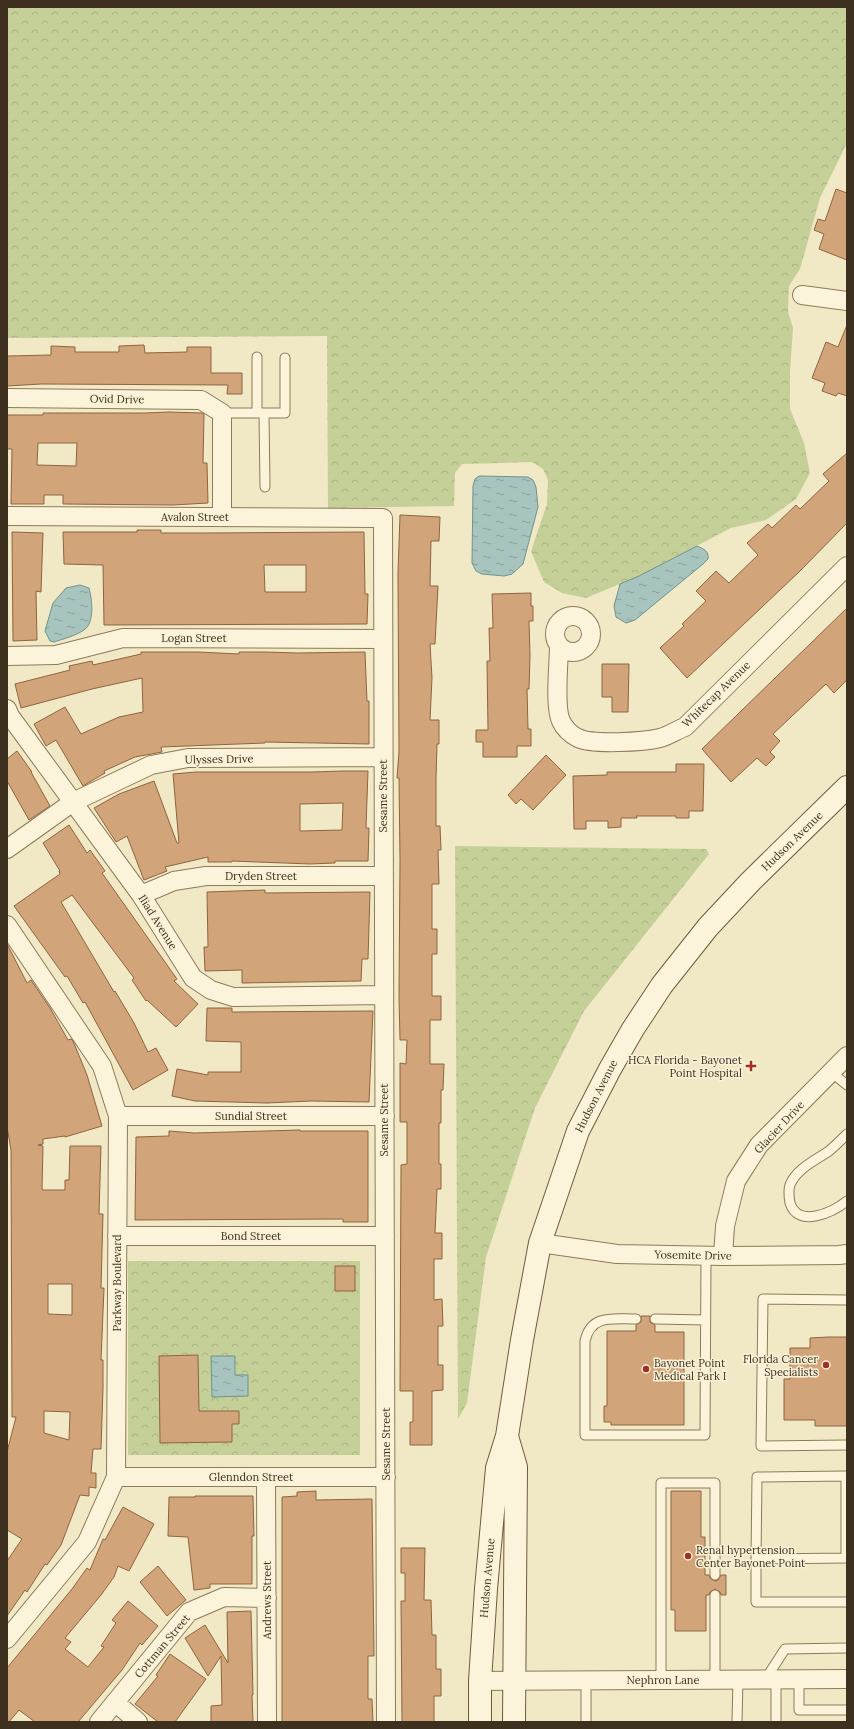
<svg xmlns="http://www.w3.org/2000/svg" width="854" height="1729" font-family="Lora,serif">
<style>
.forest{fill:url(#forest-crowns)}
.water{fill:url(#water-ripples);stroke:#6d948d}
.building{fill:#d1a579;stroke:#8f643e;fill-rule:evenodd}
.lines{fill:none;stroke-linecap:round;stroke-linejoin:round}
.lane-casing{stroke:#8e7a5a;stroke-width:11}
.street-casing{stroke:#8e7a5a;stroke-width:20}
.secondary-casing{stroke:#705a3d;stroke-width:24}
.lane{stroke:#fbf4da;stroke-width:9}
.street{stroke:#fbf4da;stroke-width:18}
.secondary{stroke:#fbf4da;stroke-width:22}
.poi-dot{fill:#a12f26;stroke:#f8f1d6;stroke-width:1.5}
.labels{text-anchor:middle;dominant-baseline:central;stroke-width:3;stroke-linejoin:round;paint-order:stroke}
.street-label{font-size:11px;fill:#3d301f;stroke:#f8f1d6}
.poi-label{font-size:11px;fill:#3d301f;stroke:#f8f1d6;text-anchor:end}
</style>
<defs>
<pattern id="forest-crowns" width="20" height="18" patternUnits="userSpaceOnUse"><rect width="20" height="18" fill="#c5d098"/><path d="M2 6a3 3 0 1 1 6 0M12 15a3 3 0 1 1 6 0" fill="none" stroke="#aab383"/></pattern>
<pattern id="water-ripples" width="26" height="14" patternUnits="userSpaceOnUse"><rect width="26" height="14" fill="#a7c4be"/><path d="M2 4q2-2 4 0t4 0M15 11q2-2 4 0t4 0" fill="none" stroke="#89a09a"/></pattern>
</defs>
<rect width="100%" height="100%" fill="#f1e8c6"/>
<!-- forest -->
<path class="forest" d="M7,7H847V143L820,198L800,269L789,286L788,312L793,328L790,372V409L804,443L810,473L796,499L766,520L731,528L639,576L586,598L562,593L544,582L531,551L547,504L548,480L543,469L532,462L462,464L455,473L454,506L328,508L327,336L7,338Z
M455,846L706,849L709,854L584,1011L535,1108L486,1257L467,1403L458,1419Z
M128,1261H360V1455H128Z"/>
<!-- water -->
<path class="water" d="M479,476L528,477L533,480L536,487L538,507L523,564L512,574L504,576L482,574L476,571L472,563L473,486L475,479Z
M697,546C704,549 709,551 708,559L703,564L635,620L626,623L616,617L614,606L620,584L639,576Z
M80,585L89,588C92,599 95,623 84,630C75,636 63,639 54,642L50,641L45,631L53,603L66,588Z
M211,1356H235V1375H248V1396L212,1397Z"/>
<!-- building -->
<path class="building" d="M836,189L847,193V260L819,249L824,234L814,230L818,219L825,221Z
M847,325V396L838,393L836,396L822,391L825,383L812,378L826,342L838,347Z
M144,345L145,353L187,352V347H211V373H242V394H227L228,385L41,384L7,386V356L51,355V346L75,347V352H119V346Z
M169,412L202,413L204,414L203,463H207L208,503L173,505L63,504V495H44V504H11L12,449H7V415H43V413H145ZM38,443H77L76,466L37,465Z
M847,453V523L799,572L687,678L660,648L684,626L682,624L706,601L696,591L716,571L729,583L758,555L747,543L768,524L772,528L796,505L800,509L829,481L823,474Z
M400,515L440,517L439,541H431L430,586H438L435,644H430L432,678L430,720H439V744H437L436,779V826H440L441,850H438L439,884H432V929H437V954H432V996H441V1020H430V1064H444L443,1090H441V1123H439V1164H441V1189H437L435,1233H442V1259H434V1300L442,1299L443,1326H438V1365H443V1390L432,1391V1445H410V1422H413V1391H400L401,1165L407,1164V1122H400V1063L406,1064L407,1040H400L399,996L400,860L399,778H397L399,752L398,573Z
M137,530H161V533H204L364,532L365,594H368L367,624L104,625L103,565L64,564L63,532H137ZM264,565H306V592H265Z
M12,532L43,533L41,592L36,591L37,640L13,641Z
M531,593V606H533V621H529L530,655L529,689H527L528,729H531V746H517V757H483V742H476V730H488L487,661H490L489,628H493L492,594Z
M847,608V680L834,693L826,684L773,734L780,741L770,752L775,757L766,766L757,758L731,782L702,749Z
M141,652H198L239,654V652H265L298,653L365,652L367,701H369V744L265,742V743L161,747L162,752L135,757L104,771L105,773L83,786L56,740L46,746L34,724L65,707L81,734L119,717L143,712L142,678L92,689L21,708L15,684L70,670L69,666L92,661L93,665L141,654Z
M602,664H629L628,712H612V697H602Z
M17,751L32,772H31L50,806L29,820L7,781V759Z
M546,755L566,775L533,810L521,799L516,804L508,795Z
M676,764H704L703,811H689V818H676V816H636L637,818H621V827L608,828V821H586V829H574L573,776L607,775V772H676Z
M343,771H368L366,828H369L368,861H335V863L310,864L232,861V862H208V857L165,867L167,871L144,880L127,836L116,842L94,808L119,794L154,781L177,843H179L173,774L196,772H312ZM343,803L342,830L300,831V804Z
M69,825L87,853L90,850L105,871L102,873L177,979L174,981L198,1004L176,1027L147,1000L146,1001L132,980L134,978L72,895L61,902L114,992L115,991L134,1023L148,1052L156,1048L168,1070L133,1090L85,1002L83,1003L67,976L65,977L14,906L60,874L59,871H60L43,843Z
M265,890V893L370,892L368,959H362L361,981L242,983V970L205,971L204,947H208L207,892Z
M7,944L27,983L31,980L50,1008L68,1040L71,1039L73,1041L87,1075L102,1126L65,1137V1136L43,1139V1144L38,1145L43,1146L42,1190H65V1180H69L70,1146H101L99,1214H103L101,1288H104L101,1360H103V1388L101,1449H93L91,1473H96V1488L89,1487V1496L80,1495L61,1545L47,1565L45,1564L27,1592L25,1590L7,1616V1561L22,1539L7,1530V1452L16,1417H12L11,1150L7,1127ZM48,1284H72V1315L48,1314ZM44,1411L70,1412L69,1440L44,1433Z
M207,1008H232V1012L373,1011L369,1102L311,1101L267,1103L195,1101L172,1096L177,1069L208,1075V1072H241V1042L206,1041Z
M300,1130V1131H368V1222H343V1219L135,1220L136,1137L169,1136V1131L194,1133Z
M335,1266H355V1291H335Z
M641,1316H650V1322L655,1325V1332H684V1425H611V1422H604V1406H607V1331H636V1325L641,1322Z
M828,1337H847V1426H815V1420H784V1379H790V1348H810V1338Z
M198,1355L199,1411H239V1424H232V1442L160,1443L159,1356Z
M316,1491V1500L372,1499L374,1656H368V1699H372L373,1722H282V1497L297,1496V1492Z
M671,1491H701V1537H705V1575H709L710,1578L715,1581L718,1580L721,1575H726V1595H721L720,1592L715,1589L710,1592L709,1595H706V1631H675V1610H671Z
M195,1496H253L254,1536H252V1584H210V1588L194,1590L188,1537L168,1536L169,1497H195Z
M123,1507L154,1524L129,1571L118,1566L114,1577L101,1595L65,1638L71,1642L65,1649L88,1667L104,1647L101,1646L116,1623L112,1620L128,1601L158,1626L142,1645L140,1643L122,1670L78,1722H35L19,1710L9,1722H7V1668L72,1589L87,1568L90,1570L103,1539L105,1540Z
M401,1548H425L424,1600H431L432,1635H436V1669H441V1696H434V1722H402L401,1601H405V1573H401Z
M158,1566L186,1600L167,1616L140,1582Z
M251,1611L253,1695H252L253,1722H211V1706L222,1705L221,1656L208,1676L185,1638L205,1625L228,1663L227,1612Z
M170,1654L206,1679L175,1722H158L135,1704L158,1676L156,1675Z"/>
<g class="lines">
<defs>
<path id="lane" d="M257,357V413
M222,413H264L265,487
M264,413H285V358
M831,1072L847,1085
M847,1134C841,1140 835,1146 829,1151C816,1160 796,1169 790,1185C788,1190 789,1197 790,1203C798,1229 833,1212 847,1201
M847,1300L763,1299L761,1446L847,1445
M636,1319C613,1319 591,1314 585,1341V1435H705L706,1256
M655,1319L705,1320
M846,1558V1476L757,1477L756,1559L847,1558
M756,1559V1602H847
M776,1679V1722
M799,1679V1710H847
M661,1680V1483H715V1575
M715,1680V1595
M765,1680L785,1649L847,1648
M586,1681V1722
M737,1722L738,1680"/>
<path id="street" d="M802,295L847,301
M7,398L201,400L222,413V517
M7,516L383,518L386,1722
M555 634a18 18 0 1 1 36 0a18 18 0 1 1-36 0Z
M559,645C559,664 554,706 561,721C564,728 571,735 578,738C592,745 644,742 660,738C668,736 677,730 685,727L847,566
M7,656L56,655L123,638L383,639
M7,709L10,716L141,895L193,978L211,990L233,997L384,995
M7,849L73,802L151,765L188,758L383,757
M141,895L174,881L206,876H384
M7,925L102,1066L118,1116L116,1477L87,1542L7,1639
M118,1116H385
M117,1236H385
M540,1243L617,1254L723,1256L839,1255L847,1254
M723,1256L725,1226L736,1181L759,1145L847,1056
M116,1477H386
M266,1477L267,1722
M480,1681L847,1679
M115,1702L138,1722
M99,1722L189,1612L224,1597L267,1598"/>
<path id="secondary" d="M507,1436L516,1467L514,1722
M480,1722V1681L486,1589L497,1468L507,1436L522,1340L540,1243L578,1131L610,1069L633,1029L662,985L708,927L751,881L847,787"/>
</defs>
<!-- lane casing -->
<use href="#lane" class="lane-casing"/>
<!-- street casing -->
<use href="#street" class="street-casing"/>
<!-- secondary casing -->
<use href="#secondary" class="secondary-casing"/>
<!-- lane -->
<use href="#lane" class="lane"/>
<!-- street -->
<use href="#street" class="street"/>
<!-- secondary -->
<use href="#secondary" class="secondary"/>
</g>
<!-- markers -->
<g class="poi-dot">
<path d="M749 1060h4v4h4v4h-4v4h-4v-4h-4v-4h4z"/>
<circle cx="826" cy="1365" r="4"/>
<circle cx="646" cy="1369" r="4"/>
<circle cx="688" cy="1556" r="4"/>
</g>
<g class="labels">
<!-- street labels -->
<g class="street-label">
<text transform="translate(117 399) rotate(1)">Ovid Drive</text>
<text x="195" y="517">Avalon Street</text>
<text x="194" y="638">Logan Street</text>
<text transform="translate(716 694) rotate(-44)">Whitecap Avenue</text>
<text transform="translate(219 759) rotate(-1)">Ulysses Drive</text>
<text transform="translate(383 796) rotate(-90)">Sesame Street</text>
<text transform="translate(792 841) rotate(-44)">Hudson Avenue</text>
<text x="261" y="876">Dryden Street</text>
<text transform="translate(158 922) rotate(58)">Iliad Avenue</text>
<text transform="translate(596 1096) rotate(-63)">Hudson Avenue</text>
<text x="251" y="1116">Sundial Street</text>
<text transform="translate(384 1120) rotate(-90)">Sesame Street</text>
<text transform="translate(779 1127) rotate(-47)">Glacier Drive</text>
<text x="251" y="1236">Bond Street</text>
<text transform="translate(693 1255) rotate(1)">Yosemite Drive</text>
<text transform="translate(117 1283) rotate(-90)">Parkway Boulevard</text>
<text transform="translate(386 1444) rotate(-90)">Sesame Street</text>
<text x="251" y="1477">Glenndon Street</text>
<text transform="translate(487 1578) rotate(-85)">Hudson Avenue</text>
<text transform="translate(267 1600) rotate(-90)">Andrews Street</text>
<text transform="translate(162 1646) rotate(-50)">Cottman Street</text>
<text x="663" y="1680">Nephron Lane</text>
</g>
<!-- poi labels -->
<g class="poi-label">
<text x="742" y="1060">HCA Florida - Bayonet<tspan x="742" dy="13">Point Hospital</tspan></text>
<text x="818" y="1359">Florida Cancer<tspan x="818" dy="13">Specialists</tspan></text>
<text x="654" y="1363" text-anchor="start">Bayonet Point<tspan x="654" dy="13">Medical Park I</tspan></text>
<text x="696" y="1550" text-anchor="start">Renal hypertension<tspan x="696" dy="13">Center Bayonet Point</tspan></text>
</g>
</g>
<!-- border -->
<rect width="854" height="1729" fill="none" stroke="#3d301f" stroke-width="16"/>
</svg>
